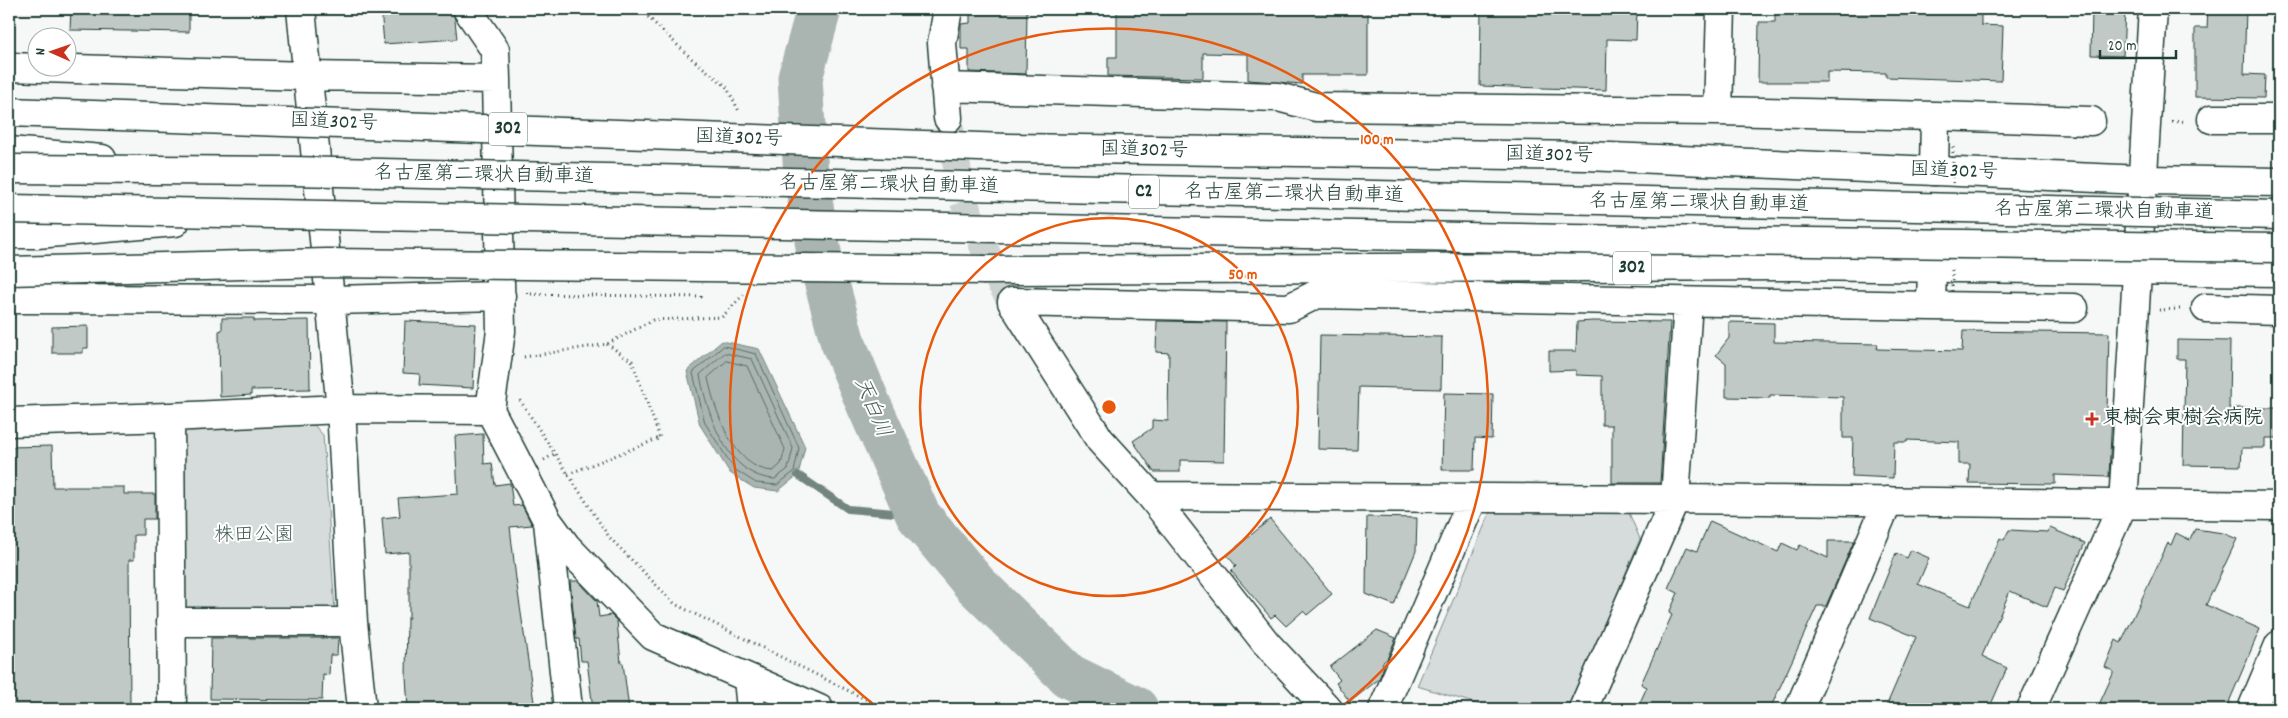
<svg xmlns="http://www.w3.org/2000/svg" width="2288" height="718" font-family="Dekko,'Klee One',sans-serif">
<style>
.green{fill:#d6dcdb;stroke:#7a8c88}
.water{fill:#aab5b1;stroke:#72857f}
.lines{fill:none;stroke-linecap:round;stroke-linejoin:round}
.shore{stroke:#576d66;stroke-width:1}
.stream{stroke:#72857f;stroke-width:8}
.river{stroke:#aab5b1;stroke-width:45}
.building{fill:#c0c9c6;stroke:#1f3d34}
.minor-tunnel{stroke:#cbd2d0;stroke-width:28;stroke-dasharray:28 14;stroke-linecap:butt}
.minor-casing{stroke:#1f3d34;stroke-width:31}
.highway-casing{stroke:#1f3d34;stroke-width:31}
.path{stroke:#1f3d34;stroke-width:3;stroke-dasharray:1 4;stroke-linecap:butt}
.minor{stroke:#fff;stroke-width:28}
.highway{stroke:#fff;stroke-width:28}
.highway-bridge-casing{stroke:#1f3d34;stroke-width:31;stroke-linecap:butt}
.path-bridge{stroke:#1f3d34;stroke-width:3;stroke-dasharray:1 4;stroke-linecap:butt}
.highway-bridge{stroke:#fff;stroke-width:28}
.ring{fill:none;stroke:#e8590c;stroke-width:2.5}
.poi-dot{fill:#c8321e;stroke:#fff;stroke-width:2}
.labels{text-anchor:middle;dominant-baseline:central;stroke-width:4;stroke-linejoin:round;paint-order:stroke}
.shield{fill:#fff;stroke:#627771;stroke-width:1}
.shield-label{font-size:19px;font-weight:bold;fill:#1f3d34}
.street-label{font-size:20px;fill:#1f3d34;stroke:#fff}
.poi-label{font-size:20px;font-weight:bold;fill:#1f3d34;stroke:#fff;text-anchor:start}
.park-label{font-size:20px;fill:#445d55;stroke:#fff}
.water-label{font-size:21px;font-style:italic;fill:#49615a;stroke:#fff}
.centre{fill:#e8590c;stroke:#fff;stroke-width:2.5}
.ring-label{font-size:15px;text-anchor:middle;font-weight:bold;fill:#e8590c;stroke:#fff;stroke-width:4;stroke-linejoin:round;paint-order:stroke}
</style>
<rect width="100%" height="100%" fill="#f6f7f7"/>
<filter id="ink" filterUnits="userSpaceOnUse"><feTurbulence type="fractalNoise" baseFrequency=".02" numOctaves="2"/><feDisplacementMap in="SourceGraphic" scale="10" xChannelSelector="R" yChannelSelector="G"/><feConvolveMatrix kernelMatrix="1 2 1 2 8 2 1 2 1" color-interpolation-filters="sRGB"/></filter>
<g filter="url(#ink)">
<!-- green -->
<path class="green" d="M314,425L323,435L335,611L179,614L178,428Z
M1491,510L1629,513L1640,539L1569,709H1494L1417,686Z"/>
<!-- water -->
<path class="water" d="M722,341L759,349L805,447L798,475L778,491L754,488L730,473L700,425L687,371Z"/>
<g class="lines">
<!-- shore -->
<path class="shore" d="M724,346L756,354L799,448L794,472L777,485L756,483L734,469L705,423L693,373Z
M725,353L752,359L793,448L788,469L775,479C727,477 708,416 700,375Z
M727,361L747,366L785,449L781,464L773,471C733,469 715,411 708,378Z"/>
<!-- stream -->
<path class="stream" d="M798,475L848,509L918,515"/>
<!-- river -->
<path class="river" d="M819,9L800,78L806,177L820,258L842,340L868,403L918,515L975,584L1069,676L1136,709"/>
</g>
<!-- building -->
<path class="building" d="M71,9H189V32L70,30Z
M381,9H452L455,20L457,39L384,44Z
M970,9H1027L1026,74L969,72V49H961V24L970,23Z
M1117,9H1368V75H1302V84L1248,80V54L1203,53V78L1108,76V57H1117Z
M1481,9H1637L1636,40L1607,39L1606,90L1480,86Z
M1775,9H1981V25L2003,26L2001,81L1886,77V73L1827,72V82H1758L1759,22H1775Z
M2092,9H2125L2123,56L2091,55Z
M2208,9H2246L2244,74L2265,75L2264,98L2195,97V28H2207Z
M222,318H254V321L309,320L310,389L251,390V395L220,397L219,331L222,330Z
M405,321L476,324L473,388L419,385L420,374L403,373Z
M1157,321L1226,322L1224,461L1180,460V472H1154L1133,441L1152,428V420L1168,421L1169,353L1156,352Z
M1593,321L1670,322L1660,483H1612V425H1602V376L1576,375V370L1549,371V351H1576L1577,322Z
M1729,322L1774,323V342L1878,344L1877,349L1917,350L1962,351L1963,331L2109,333L2107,412H2112L2109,477L2055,475V484L1969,483L1970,464H1959V442L1907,440V442H1894L1893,478L1852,476L1853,438H1843V397L1770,395V398L1726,397V363L1716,355L1729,338Z
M88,326V348H83V353H52V327Z
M1320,335L1442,337L1441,389L1359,387L1357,450L1318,449Z
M2177,340L2230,341L2229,408H2279V438H2265V448H2242L2241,466L2183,465L2185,359H2177Z
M1444,393L1493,394L1492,439L1475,438L1474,470H1442Z
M483,434L484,464L492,463L495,485L510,483L513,506L522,505L532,525L510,527L516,579L535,709H408L406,676L407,618H409V552L385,554L382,518L400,516L398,498L458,494L455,436Z
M52,446L53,487H124V494H155V519H143V535H134V560H129L130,709H11L9,447Z
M1367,517L1417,518L1416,551L1394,605L1366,594Z
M1270,519L1332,594L1307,615L1303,611L1286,626L1275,615L1271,618L1231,571L1236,566L1227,555Z
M1710,521L1778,552L1782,543L1797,550L1800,545L1828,558V541H1854L1826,606H1817L1770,709H1637L1647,687L1641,684L1672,615L1669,613L1678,593L1668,588L1687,547L1697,551Z
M2050,528L2085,543L2063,591L2055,588L2047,607L2010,591L1982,656L2007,668L1989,709H1885L1916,637L1870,618L1896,553L1907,558L1911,550L1929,558L1918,584L1970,606L2000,538L2004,540L2009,530L2048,532Z
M2195,529L2223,533L2237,539L2206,605L2260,629L2226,709H2097L2113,674V671L2105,667L2116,640L2121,643L2168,543L2171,545L2176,533L2190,540Z
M570,581H578L597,601L599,617L611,615L617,621L621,663H623L629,709H593L587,661H581L579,639H576Z
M1377,630L1396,638L1387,659L1382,663L1384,666L1379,679L1350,702L1336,683L1340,680L1330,667Z
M211,638H338L337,655H330L329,675L323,674L322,700L210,699Z"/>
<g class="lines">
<!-- minor-tunnel -->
<path class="minor-tunnel" d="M948,118L963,200L998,279L1012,302"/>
<defs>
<path id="minor" d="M301,9L341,409L353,622L362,709
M467,9L495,50L496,79L501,331L490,410L547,520L566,546L653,636L819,709
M9,67L307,76L496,79
M945,87L1278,97L1316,107L1718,111L1935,116L1934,171
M1718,111L1721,9
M1935,116L2091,121
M948,118L942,43L948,9
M2212,119H2279
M9,299L331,300L501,296
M1012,302L1289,308L1317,294L1931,306L1932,268
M1012,302L1100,440L1151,496L1266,643L1328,709
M1931,306L2074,308
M2206,308L2279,310
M170,417L172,709
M9,422L170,417L341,409L490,410
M1151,496L1675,499L2279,506
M548,522L568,709
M171,622H353
M748,679L751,709
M1383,709L1473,498
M1583,709L1675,499L1688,302
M1799,709L1888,501
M2031,709L2123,504L2153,9
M2252,709L2279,645"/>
<path id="highway" d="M1007,148L1587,156L2144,180L2279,182
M9,151L102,159
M9,234H37L175,222
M985,270L1795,266L2279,272"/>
</defs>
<!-- minor casing -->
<use href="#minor" class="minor-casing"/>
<!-- highway casing -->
<use href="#highway" class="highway-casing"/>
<!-- path -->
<path class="path" d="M644,9L648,17V9
M648,17L691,58L726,86L740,113
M2172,122L2186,121
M527,293V294L701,297V293
M2159,310L2181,309
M524,357L607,344L653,320L722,317L744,294
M520,400L609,537L675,604L885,709
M544,460L554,454
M568,474L660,438L632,361L607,344"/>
<!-- minor -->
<use href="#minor" class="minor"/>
<!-- highway -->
<use href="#highway" class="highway"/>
<defs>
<path id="highway-bridge" d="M9,112L1007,148
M9,169L292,171L2279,215
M9,209L1568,239L2279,248
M9,271L326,263L985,270"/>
</defs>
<!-- highway-bridge casing -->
<use href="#highway-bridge" class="highway-bridge-casing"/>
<!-- path-bridge -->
<path class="path-bridge" d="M1953,183V145
M1952,291V269"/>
<!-- highway-bridge -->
<use href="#highway-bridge" class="highway-bridge"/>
</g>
</g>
<!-- distance rings -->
<g class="ring">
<circle cx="1109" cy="407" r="189"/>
<path d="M878 708A379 379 0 1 1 1340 708"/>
</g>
<!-- markers -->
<path class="poi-dot" d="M2089.5 411.5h5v5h5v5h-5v5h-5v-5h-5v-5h5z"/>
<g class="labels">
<!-- shield labels -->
<g class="shield">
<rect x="489" y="112.5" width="38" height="33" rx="4"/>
<rect x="1129" y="175.5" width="30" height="33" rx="4"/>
<rect x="1613" y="251.5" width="38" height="33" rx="4"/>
</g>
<g class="shield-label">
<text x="508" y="129">302</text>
<text x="1144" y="192">C2</text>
<text x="1632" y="268">302</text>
</g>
<!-- street labels -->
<g class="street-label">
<text transform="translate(334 123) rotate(2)">国道302号</text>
<text transform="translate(739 139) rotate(2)">国道302号</text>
<text transform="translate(1144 151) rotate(1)">国道302号</text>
<text transform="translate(1549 156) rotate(1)">国道302号</text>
<text transform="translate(1954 172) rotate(2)">国道302号</text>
<text transform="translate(484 176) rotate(1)">名古屋第二環状自動車道</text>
<text transform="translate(889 186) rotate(1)">名古屋第二環状自動車道</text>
<text transform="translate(1294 195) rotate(1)">名古屋第二環状自動車道</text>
<text transform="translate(1699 204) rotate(1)">名古屋第二環状自動車道</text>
<text transform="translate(2104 212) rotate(1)">名古屋第二環状自動車道</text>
</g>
<!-- poi labels -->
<g class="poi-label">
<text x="2103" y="419">東樹会東樹会病院</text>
</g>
<!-- park labels -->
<g class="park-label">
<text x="254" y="536">株田公園</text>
</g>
<!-- water labels -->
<g class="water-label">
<text transform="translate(871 408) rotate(67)">天白川</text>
</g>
</g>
<circle cx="1109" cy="407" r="8" class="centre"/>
<g class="ring-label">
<text x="1377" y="144">100 m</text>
<text x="1243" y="279">50 m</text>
</g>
<!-- margin -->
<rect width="2288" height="718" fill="none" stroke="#fff" stroke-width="30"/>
<rect x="15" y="15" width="2258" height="688" fill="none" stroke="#1f3d34" stroke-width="2" filter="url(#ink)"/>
<!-- north arrow -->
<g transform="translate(52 52) rotate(272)"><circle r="24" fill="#ffffff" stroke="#a5b1ae"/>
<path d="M0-4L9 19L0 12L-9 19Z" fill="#c8321e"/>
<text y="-8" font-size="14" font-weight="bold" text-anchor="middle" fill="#1f3d34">N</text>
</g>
<!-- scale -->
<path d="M2100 50v8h76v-8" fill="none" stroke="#1f3d34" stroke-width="2.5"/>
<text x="2108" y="50" font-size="15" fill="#1f3d34" stroke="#ffffff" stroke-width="4" paint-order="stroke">20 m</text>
</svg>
